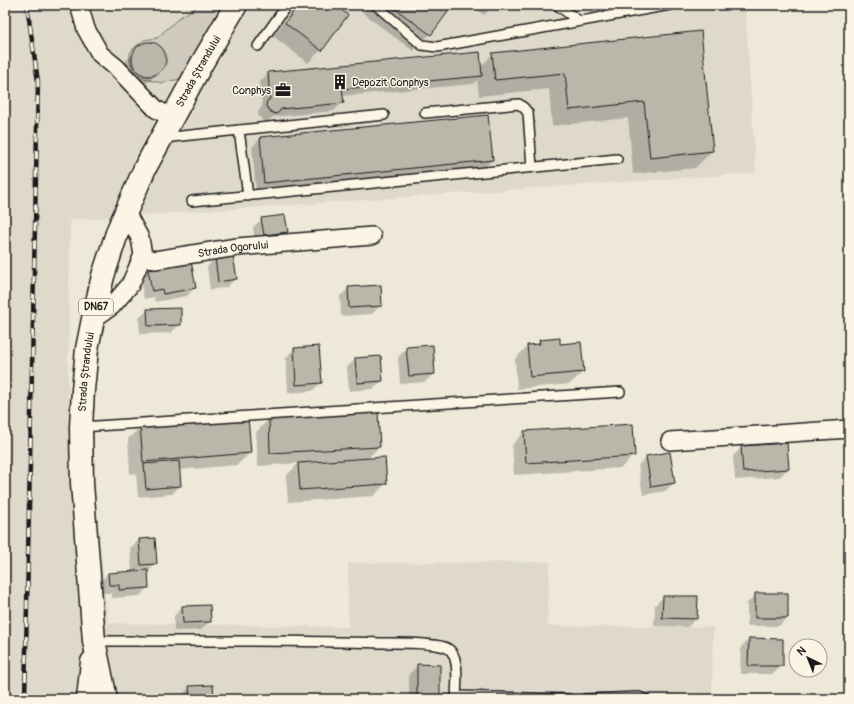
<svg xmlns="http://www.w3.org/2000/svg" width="854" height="704" font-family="Pangolin,sans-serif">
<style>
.built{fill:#ded9cb}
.green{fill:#cfcabd;stroke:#76736c}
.shadow{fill:#0003}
.building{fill:#bab6aa;stroke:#1c1c1c}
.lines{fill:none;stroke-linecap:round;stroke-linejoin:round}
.lane-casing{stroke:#1c1c1c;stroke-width:12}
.street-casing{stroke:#1c1c1c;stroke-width:20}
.primary-casing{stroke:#1c1c1c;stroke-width:25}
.lane{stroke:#fcf5e5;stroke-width:9}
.street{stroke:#fcf5e5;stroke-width:17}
.primary{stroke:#fcf5e5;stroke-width:22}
.rail-casing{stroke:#1c1c1c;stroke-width:4.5}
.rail{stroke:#fcf5e5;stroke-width:3;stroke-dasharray:9;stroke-linecap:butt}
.labels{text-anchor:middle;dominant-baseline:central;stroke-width:3;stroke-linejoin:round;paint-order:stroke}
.shield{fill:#fcf5e5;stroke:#5f5d58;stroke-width:1}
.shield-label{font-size:10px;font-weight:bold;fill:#1c1c1c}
.street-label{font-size:11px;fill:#1c1c1c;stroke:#fcf5e5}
.poi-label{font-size:11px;fill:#1c1c1c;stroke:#fcf5e5;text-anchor:start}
</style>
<rect width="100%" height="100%" fill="#eee8d9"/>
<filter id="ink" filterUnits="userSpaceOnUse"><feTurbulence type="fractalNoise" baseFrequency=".025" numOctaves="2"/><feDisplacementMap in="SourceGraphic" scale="8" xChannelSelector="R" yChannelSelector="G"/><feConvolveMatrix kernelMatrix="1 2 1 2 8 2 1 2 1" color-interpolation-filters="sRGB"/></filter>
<g filter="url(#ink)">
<!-- built -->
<path class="built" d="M5,5H745L756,173L70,220L68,397L94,412V482L108,623L348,627V563L550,562L547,626L713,627L712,699H5Z"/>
<!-- green -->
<path class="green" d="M200,5H226L180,79L162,83L144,79L137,74L132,67L130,60V53L133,49L144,40L157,38L180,17Z"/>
<!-- shadow -->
<path class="shadow" d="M296,5H333L321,50L308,63L273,36Z
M369,5H452L430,34L413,51L363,13Z
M471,5H494L484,15Z
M700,32L712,151L695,168L633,174L628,118L552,126L549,89L479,96L477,80L473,84L342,96V103L334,111L273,117L267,122L262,120L258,115L259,110L262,107L260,82L268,73L479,53L481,66L493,54Z
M152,43L161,48L164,52L165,62L164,67L155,76L147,83L142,85L124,68L125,62L141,45Z
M261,138L492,160L483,169L256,191L252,147Z
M262,219L286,231L278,240L255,243L253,227Z
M215,258L235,279L227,287L210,290L207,267Z
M148,270L195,287L187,296L155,302L154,297L144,299L140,279Z
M349,288L381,305L372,314L341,316L340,296Z
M148,310L180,324L171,333L140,334L139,318Z
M540,341L559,345L583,372L570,384L517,389L515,359L527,346L536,345Z
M407,348L434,374L425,382L400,384L398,357Z
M294,349L321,383L312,391L288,393L286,358Z
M356,359L382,381L373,389L349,391L347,367Z
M377,413L379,447L367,459L386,483L374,496L288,502L286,476L299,463L258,466L256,432L269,419Z
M140,427L250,453L237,465L179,470L180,486L172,494L138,497L136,473L130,474L128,439Z
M524,432L634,455L621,468L514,475L512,445Z
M742,447L788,468L780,477L735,480L733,456Z
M647,457L674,483L665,491L643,495L638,465Z
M155,539L156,563L148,572V587L140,596L111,598V593H100V582L108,573L132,572L130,548L139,540Z
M756,594L787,618L779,626H747V603Z
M663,597L696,618L688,627L654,626L655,605Z
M182,607L210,621L201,630L174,631V616Z
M749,639L782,666L773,674H740L741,647Z
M418,665L439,699H409V674Z
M190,687L213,699H181V696Z"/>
<!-- building -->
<path class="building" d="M298,5H335L348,15L322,51L285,23Z
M390,5H453L431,35Z
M701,31L713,151L650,158L644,102L569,110L565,73L495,80L492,53Z
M132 59a17 17 0 1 1 34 0a17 17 0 1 1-34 0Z
M480,52L482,76L342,89L344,103L281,109L279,112L276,114L271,112L266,106L267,101L270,99L268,72Z
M488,115L493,160L264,183L260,137Z
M285,215L288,232L264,235L261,218Z
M233,255L237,279L218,282L215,257Z
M191,261L196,288L163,294L162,289L152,291L148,270Z
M381,285L382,306L349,308L348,287Z
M181,308V325L148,326L147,309Z
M560,338V344L581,342L584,372L530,377L527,345L540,344L539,340Z
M433,345L435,374L409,376L406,347Z
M319,346L322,383L296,385L294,348Z
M381,356L383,381L357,383L355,358Z
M378,412L380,447L270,453L269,418Z
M248,417L251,453L143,462L140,426Z
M633,424L635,456L526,463L524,431Z
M787,443L789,469L743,472L741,446Z
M670,452L675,483L651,487L646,456Z
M385,457L387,484L300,490L298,463Z
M179,461L181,486L146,489L144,464Z
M155,538L157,564L141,565L139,539Z
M148,570L149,588L119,590V585H109L108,573Z
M755,593H788V618H755Z
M663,596H698L697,619L662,618Z
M210,605L211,622L183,623L182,606Z
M749,638L783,639V666H748Z
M417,664L440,665V699H417Z
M213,685L214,699H190L189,686Z"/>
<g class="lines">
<defs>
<path id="lane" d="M376,5L422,45L437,47L670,5
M557,5L579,21
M258,46L287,5
M425,113L519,104L524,108L528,113L532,167
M239,130L248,196
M162,138L384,115
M192,201L617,159
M81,427L620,392
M94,641C189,641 285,640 380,643C395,643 435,642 447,648C461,655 456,685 456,699
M456,696L568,699
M585,699L639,697L645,699"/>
<g id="street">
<path d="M79,5L86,29L100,54L117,68L156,109L172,118"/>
<path id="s1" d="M126,212L140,238L143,255L146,258L155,260L237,247L372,236"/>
<path d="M93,319L112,306L130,285L143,255"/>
<path d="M670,441L849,429"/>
</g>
<g id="primary">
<path d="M88,699L92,662"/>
<path id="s2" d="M106,699L94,641L82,483L81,427L83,390L87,349L93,319L103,276L118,230L145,168L202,63L236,5"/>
</g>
</defs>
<!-- lane casing -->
<use href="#lane" class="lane-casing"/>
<!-- street casing -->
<use href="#street" class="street-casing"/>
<!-- primary casing -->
<use href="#primary" class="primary-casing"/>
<!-- lane -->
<use href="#lane" class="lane"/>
<!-- street -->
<use href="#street" class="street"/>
<!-- primary -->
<use href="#primary" class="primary"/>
<defs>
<path id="rail" d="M25,699L38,82L27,5"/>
</defs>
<!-- rail casing -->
<use href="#rail" class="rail-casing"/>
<!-- rail -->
<use href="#rail" class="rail"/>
</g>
</g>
<!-- icons -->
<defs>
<symbol id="building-bare" viewBox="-9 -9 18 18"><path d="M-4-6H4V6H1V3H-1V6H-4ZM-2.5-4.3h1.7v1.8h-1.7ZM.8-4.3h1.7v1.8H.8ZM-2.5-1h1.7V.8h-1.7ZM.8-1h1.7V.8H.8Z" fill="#1c1c1c" stroke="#fcf5e5" stroke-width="2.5" paint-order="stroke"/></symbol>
<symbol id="office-bare" viewBox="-9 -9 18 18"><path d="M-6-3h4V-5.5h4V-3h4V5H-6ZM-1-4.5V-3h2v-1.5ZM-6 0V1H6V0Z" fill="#1c1c1c" stroke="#fcf5e5" stroke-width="2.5" paint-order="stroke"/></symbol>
</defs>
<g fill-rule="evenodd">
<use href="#building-bare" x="329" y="71" width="22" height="22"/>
<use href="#office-bare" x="272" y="79" width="22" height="22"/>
</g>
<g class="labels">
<!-- shield labels -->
<rect class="shield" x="79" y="299" width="34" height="16" rx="3"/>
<g class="shield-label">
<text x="96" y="307">DN67</text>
</g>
<!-- street labels -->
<g class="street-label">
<text stroke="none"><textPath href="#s2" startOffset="653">Strada Ștrandului</textPath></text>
<text stroke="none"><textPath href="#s1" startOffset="139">Strada Ogorului</textPath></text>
<text stroke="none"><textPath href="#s2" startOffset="329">Strada Ștrandului</textPath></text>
</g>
<!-- poi labels -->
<g class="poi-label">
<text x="352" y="82">Depozit Conphys</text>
<text x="271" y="90" text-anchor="end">Conphys</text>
</g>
</g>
<!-- margin -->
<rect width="854" height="704" fill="none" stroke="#fcf5e5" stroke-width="20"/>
<rect x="10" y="10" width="834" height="684" fill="none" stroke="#1c1c1c" stroke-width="1.5" filter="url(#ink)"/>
<!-- north arrow -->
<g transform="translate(808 658) rotate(317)"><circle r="19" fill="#fcf5e5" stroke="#a29e95"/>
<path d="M0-3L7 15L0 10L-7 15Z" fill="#1c1c1c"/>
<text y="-6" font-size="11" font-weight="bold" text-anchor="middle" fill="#1c1c1c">N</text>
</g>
</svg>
